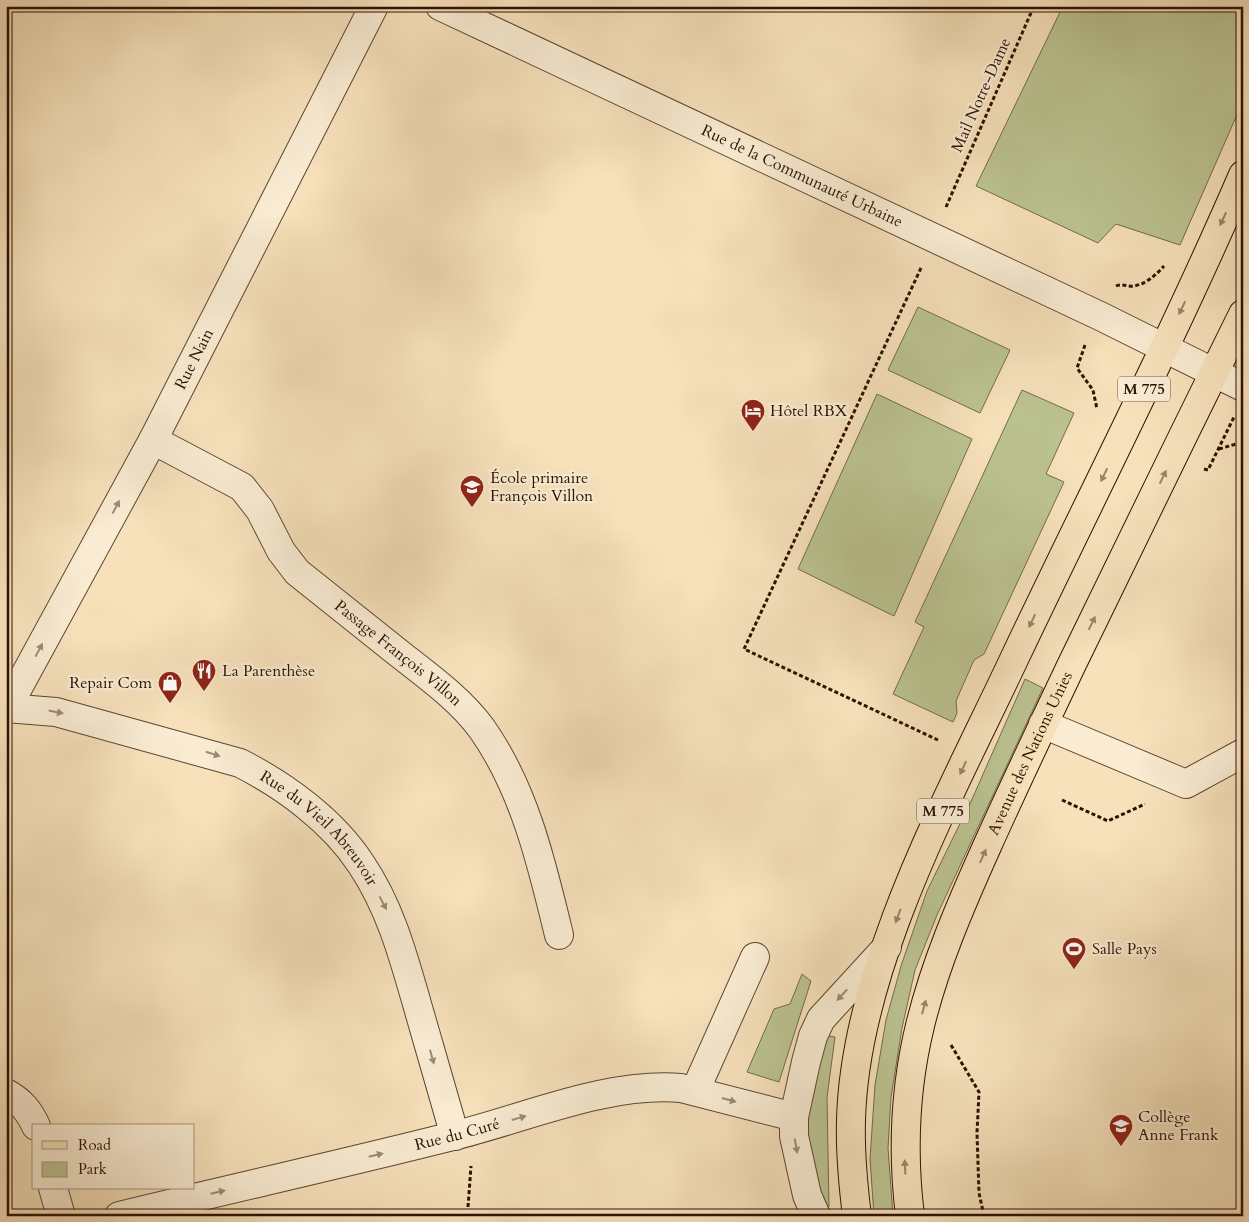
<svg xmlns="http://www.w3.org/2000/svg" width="1249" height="1222" font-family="Cardo,serif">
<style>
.green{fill:#bbc391;stroke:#746a4a}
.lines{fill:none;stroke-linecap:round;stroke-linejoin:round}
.minor-casing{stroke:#604530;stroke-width:30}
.major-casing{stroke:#2e1102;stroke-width:30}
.path{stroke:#2e1102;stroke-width:3;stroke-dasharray:4 2.5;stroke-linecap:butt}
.minor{stroke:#f9ecd3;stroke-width:28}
.major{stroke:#f6e1bb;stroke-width:28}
.oneway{fill:#9c8368}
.oneway2{fill:#9e8975}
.labels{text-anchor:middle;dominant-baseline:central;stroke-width:4.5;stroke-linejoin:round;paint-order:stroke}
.shield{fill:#f9ecd3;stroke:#6b5341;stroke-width:1}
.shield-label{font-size:15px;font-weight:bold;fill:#2e1102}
.street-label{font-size:16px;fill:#2e1102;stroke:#f9ecd3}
.poi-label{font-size:16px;fill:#2e1102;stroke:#f9ecd3;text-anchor:start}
</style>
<rect width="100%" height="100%" fill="#f6e1bb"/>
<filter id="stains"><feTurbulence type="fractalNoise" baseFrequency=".004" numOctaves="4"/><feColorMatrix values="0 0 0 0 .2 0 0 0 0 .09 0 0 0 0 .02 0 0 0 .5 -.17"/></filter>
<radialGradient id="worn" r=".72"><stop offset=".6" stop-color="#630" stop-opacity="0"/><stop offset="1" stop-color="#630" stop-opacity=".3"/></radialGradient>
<!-- green -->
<path class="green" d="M1063,6H1243V101L1180,245L1116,224L1098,243L976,186Z
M918,307L1010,350L980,413L888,370Z
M1022,390L1074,413L1046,474L1064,482L984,654L974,660L956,701L957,713L953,722L893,694L924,627L915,622Z
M877,394L972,439L894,616L798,569Z
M1025,679L1043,688L937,915L915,970L902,1028L891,1097L888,1148L893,1216H874L870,1159L875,1085L886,1020L901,966L927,891L973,797Z
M802,974L811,981L779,1082L747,1072L774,1009L790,1004Z
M822,1035L835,1037L827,1097L829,1207H822L805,1141L808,1095Z"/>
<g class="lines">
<defs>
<g id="minor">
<path id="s1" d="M440,6L1100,316L1243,387"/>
<path id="s2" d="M153,440L242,487L260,510L281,551L297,572C331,599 366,627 401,655C429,677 461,700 482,729C525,790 542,865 559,935"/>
<path id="s3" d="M6,708L56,712L240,763C285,786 333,821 361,864C390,907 403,955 417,1004C430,1048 442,1092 455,1136"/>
<path id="s4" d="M7,708L153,440L374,6"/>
<path d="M1043,724L1186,784L1243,753"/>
<path d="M695,1091L755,957"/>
<path d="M6,1093C21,1101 29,1111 36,1126"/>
<path d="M53,1188L61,1216"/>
<path id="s5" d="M119,1216C230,1189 342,1164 453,1136C526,1118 606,1082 681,1088L794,1117"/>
<path d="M816,1216L807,1195L794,1136V1117L806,1062L813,1036L821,1019L887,947"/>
</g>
<g id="major">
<path d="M857,1216C853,1184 850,1152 851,1120C855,965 951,794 1016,655C1092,495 1173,337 1243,175"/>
<path id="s6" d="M910,1216C892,1070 930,973 988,844C1015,784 1043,725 1071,666C1128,549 1185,431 1243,314"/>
</g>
</defs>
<!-- minor casing -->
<use href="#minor" class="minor-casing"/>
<!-- major casing -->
<use href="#major" class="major-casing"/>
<!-- path -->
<path class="path" d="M946,207L1034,6
M921,268L744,649L938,740
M1116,286C1122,283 1128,287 1134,286C1146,284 1156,275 1164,266
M1085,345L1077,368L1093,390L1097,409
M1219,449L1243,442
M1204,469L1208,470L1234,417
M1062,800L1108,821L1145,804
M951,1045L979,1092L977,1133L979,1193L984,1216
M468,1207L471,1166"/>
<!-- minor -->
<use href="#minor" class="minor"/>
<!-- major -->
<use href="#major" class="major"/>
</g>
<!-- one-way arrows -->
<defs><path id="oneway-solid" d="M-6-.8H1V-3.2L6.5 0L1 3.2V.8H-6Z" transform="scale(1.25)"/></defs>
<g class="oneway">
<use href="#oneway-solid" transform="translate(1223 219) rotate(115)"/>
<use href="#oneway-solid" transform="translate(1182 308) rotate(115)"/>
<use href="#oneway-solid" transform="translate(1104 475) rotate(116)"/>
<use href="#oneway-solid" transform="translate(1163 477) rotate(-64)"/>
<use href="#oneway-solid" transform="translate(1032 621) rotate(115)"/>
<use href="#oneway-solid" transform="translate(1092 623) rotate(-64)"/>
<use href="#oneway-solid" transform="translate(963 768) rotate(115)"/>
<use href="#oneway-solid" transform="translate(983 856) rotate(-66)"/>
<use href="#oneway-solid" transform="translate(898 916) rotate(110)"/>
<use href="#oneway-solid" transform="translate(924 1007) rotate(-75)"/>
<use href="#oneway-solid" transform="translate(905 1167) rotate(-93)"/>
</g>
<g class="oneway2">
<use href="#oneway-solid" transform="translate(116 507) rotate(-62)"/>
<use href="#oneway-solid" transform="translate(39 650) rotate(-62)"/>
<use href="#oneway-solid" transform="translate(56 712) rotate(11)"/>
<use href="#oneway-solid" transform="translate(213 754) rotate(17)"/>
<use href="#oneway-solid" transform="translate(383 903) rotate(62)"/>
<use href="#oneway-solid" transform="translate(842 995) rotate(133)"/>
<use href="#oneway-solid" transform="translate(432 1057) rotate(74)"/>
<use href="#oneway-solid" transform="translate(729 1100) rotate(15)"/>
<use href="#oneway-solid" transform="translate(519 1118) rotate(-16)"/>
<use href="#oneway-solid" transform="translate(796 1146) rotate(80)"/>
<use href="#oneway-solid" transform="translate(376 1155) rotate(-13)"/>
<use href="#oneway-solid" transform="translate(218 1192) rotate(-13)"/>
</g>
<!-- icons -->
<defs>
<symbol id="hotel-pin" viewBox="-11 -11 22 30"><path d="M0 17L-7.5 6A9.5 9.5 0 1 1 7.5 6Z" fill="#8f2418" stroke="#f9ecd3"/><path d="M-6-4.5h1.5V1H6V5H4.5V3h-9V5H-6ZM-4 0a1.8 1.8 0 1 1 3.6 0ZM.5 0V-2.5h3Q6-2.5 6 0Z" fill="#fff"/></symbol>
<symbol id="school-pin" viewBox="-11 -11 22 30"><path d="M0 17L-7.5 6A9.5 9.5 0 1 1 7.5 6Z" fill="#8f2418" stroke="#f9ecd3"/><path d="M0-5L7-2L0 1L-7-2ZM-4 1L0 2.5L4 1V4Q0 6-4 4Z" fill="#fff"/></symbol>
<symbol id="restaurant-pin" viewBox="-11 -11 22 30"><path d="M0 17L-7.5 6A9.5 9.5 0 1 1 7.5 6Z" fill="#8f2418" stroke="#f9ecd3"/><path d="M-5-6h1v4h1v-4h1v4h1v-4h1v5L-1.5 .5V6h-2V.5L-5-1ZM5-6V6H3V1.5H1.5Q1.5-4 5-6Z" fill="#fff"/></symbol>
<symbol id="shop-pin" viewBox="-11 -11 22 30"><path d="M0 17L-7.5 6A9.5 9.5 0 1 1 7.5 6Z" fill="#8f2418" stroke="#f9ecd3"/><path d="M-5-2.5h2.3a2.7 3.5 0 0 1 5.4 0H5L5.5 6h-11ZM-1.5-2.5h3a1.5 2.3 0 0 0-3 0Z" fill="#fff"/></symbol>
<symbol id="stadium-pin" viewBox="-11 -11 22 30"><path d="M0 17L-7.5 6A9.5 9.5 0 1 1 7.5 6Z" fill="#8f2418" stroke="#f9ecd3"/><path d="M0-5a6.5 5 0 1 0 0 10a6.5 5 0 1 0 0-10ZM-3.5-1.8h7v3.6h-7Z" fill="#fff"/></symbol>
</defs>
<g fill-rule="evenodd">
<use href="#hotel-pin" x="739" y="397" width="28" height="38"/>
<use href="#school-pin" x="458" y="473" width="28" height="38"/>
<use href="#restaurant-pin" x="190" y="657" width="28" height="38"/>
<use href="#shop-pin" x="156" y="669" width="28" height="38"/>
<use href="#stadium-pin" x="1060" y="935" width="28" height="38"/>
<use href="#school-pin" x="1107" y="1112" width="28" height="38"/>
</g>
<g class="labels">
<!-- shield labels -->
<g class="shield">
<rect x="1118" y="376.5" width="52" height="25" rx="4"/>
<rect x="917" y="798.5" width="52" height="25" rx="4"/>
</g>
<g class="shield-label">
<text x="1144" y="389">M 775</text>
<text x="943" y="811">M 775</text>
</g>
<!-- street labels -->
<g class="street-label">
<text transform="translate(981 95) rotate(-66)">Mail Notre-Dame</text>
<text stroke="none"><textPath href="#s1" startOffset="400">Rue de la Communauté Urbaine</textPath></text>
<text stroke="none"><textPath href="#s4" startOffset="396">Rue Nain</textPath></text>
<text stroke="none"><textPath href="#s2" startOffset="332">Passage François Villon</textPath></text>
<text stroke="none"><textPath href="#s6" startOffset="486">Avenue des Nations Unies</textPath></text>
<text stroke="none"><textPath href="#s3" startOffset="345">Rue du Vieil Abreuvoir</textPath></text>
<text stroke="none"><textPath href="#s5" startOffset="348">Rue du Curé</textPath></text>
</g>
<!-- poi labels -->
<g class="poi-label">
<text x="770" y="411">Hôtel RBX</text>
<text x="490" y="478">École primaire<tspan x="490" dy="18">François Villon</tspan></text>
<text x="222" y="671">La Parenthèse</text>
<text x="152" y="683" text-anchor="end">Repair Com</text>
<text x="1092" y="949">Salle Pays</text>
<text x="1138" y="1117">Collège<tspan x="1138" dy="18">Anne Frank</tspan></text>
</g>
</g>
<!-- margin -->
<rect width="1249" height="1222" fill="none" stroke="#f6e1bb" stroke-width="25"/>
<rect x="8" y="8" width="1234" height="1207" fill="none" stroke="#2e1102" stroke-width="2.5"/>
<rect x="12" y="12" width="1224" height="1197" fill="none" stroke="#2e1102"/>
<!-- legend -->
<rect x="32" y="1124" width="162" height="65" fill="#f9ecd3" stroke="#a8947f"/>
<rect x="42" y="1141" width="25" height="8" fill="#f6e1bb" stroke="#a8947f"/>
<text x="78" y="1150" font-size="15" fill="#2e1102">Road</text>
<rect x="42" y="1162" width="25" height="15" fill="#bbc391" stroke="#a8947f"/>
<text x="78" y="1174" font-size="15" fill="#2e1102">Park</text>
<rect width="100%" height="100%" filter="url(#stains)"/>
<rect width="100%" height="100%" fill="url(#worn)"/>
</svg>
